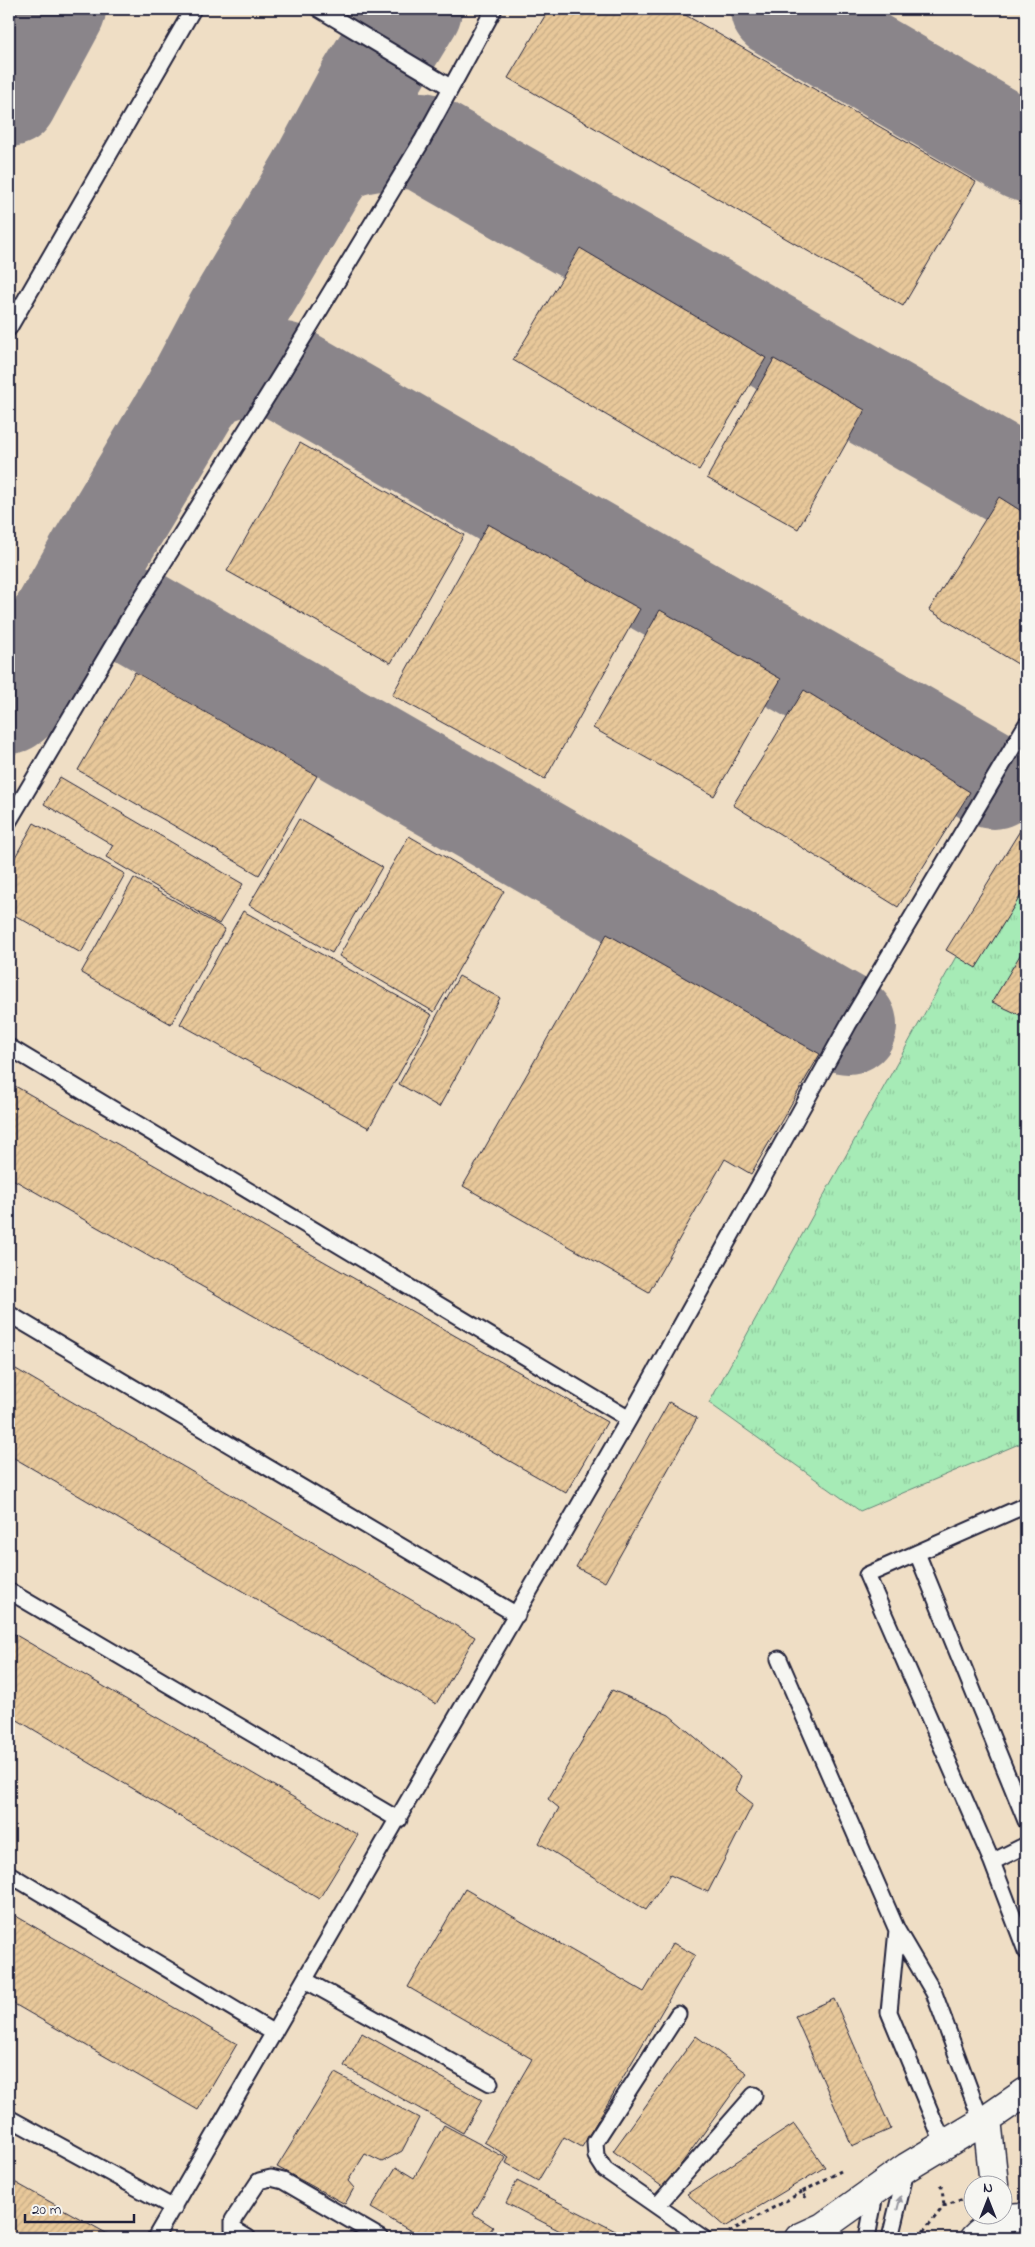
<svg xmlns="http://www.w3.org/2000/svg" width="1035" height="2247" font-family="'Indie Flower',sans-serif">
<style>
.built{fill:#efdec5;fill-rule:evenodd}
.grass{fill:url(#grass-tufts);stroke:#648678}
.lines{fill:none;stroke-linecap:round;stroke-linejoin:round}
.taxiway{stroke:#8a858a;stroke-width:98}
.building{fill:url(#building-hatch);stroke:#22223b}
.service-casing{stroke:#22223b;stroke-width:19}
.tertiary-casing{stroke:#22223b;stroke-width:31}
.path{stroke:#22223b;stroke-width:3;stroke-dasharray:4 4;stroke-linecap:butt}
.service{stroke:#f6f6f2;stroke-width:15}
.tertiary{stroke:#f6f6f2;stroke-width:28}
.oneway{fill:#9797a0}
</style>
<defs>
<pattern id="grass-tufts" width="24" height="20" patternUnits="userSpaceOnUse" patternTransform="scale(1.25)"><rect width="24" height="20" fill="#a6ebb6"/><path d="M3 7l-1-3M5 7V3M7 7l1-3M15 17l-1-3M17 17v-4M19 17l1-3" fill="none" stroke="#8fc99d"/></pattern>
<pattern id="building-hatch" width="6" height="6" patternUnits="userSpaceOnUse" patternTransform="scale(1.25)"><rect width="6" height="6" fill="#e8c89a"/><path d="M-1 1l2-2M0 6l6-6M5 7l2-2" fill="none" stroke="#c7ac86"/></pattern>
</defs>
<rect width="100%" height="100%" fill="#f2e8d8"/>
<filter id="ink" filterUnits="userSpaceOnUse"><feTurbulence type="fractalNoise" baseFrequency=".02" numOctaves="2"/><feDisplacementMap in="SourceGraphic" scale="10" xChannelSelector="R" yChannelSelector="G"/><feConvolveMatrix kernelMatrix="1 2 1 2 8 2 1 2 1" color-interpolation-filters="sRGB"/></filter>
<g filter="url(#ink)">
<!-- built -->
<path class="built" d="M9,9H1026V2238H9ZM972,2184H1002V2214H972Z"/>
<!-- grass -->
<path class="grass" d="M1026,830V1441L860,1511L709,1403Z"/>
<g class="lines">
<!-- taxiway -->
<path class="taxiway" d="M779,9L1026,153
M9,98L57,9
M317,177C321,171 326,163 331,158C350,141 397,139 422,141L1026,487
M190,400C194,395 198,389 202,384C225,365 256,366 283,371L993,780
M55,631C78,601 98,600 132,613L848,1025
M9,705L14,701L99,552L190,400L234,317L317,177L366,86L413,9"/>
</g>
<!-- building -->
<path class="building" d="M549,9H675L976,182L903,306L508,78Z
M580,248L766,358L699,470L513,360Z
M774,359L865,410L798,529L707,478Z
M300,443L464,535L391,663L227,571Z
M999,497L1026,514V669L929,610Z
M488,524L640,609L545,779L392,695Z
M660,610L781,679L714,796L593,728Z
M135,672L317,776L259,875L78,770Z
M804,690L970,792L898,907L733,805Z
M60,777L243,884L219,924L106,857L113,845L44,804Z
M299,819L382,867L332,953L249,905Z
M1026,821V887L976,968L946,950Z
M34,823L125,874L81,953L9,912V868Z
M409,836L504,891L434,1012L339,956Z
M134,878L225,929L171,1024L81,973Z
M243,911L432,1015L369,1128L180,1024Z
M607,934L820,1054L751,1174L725,1159L649,1292L463,1186Z
M1026,945V1009L1022,1016L992,1002Z
M459,976L500,998L439,1107L399,1084Z
M15,1086L607,1422L566,1493L9,1177V1098Z
M9,1365L475,1637L436,1704L9,1455Z
M669,1402L697,1418L605,1582L576,1567Z
M9,1631L358,1835L319,1899L9,1715Z
M612,1690L669,1715L741,1776L735,1790L753,1804L708,1892L670,1875L646,1910L539,1843L559,1808L548,1799Z
M465,1889L644,1992L673,1943L695,1955L582,2147L564,2137L538,2181L506,2163L509,2157L484,2142L532,2059L408,1987Z
M9,1912L237,2044L198,2110L9,2001Z
M834,1999L891,2129L852,2146L795,2016Z
M362,2033L482,2100L463,2133L344,2066Z
M696,2036L747,2073L664,2188L613,2151Z
M335,2073L419,2118L402,2151L382,2162L365,2154L348,2181L354,2188L345,2204L277,2167Z
M794,2124L825,2167L725,2227L687,2194Z
M444,2125L506,2158L473,2214L493,2227L485,2238H423L371,2208L396,2167L414,2178Z
M9,2179L115,2238H9Z
M517,2181L596,2221L629,2238H559L562,2232L506,2203Z"/>
<g class="lines">
<defs>
<path id="service" d="M319,9L450,87
M9,328L193,9
M9,821L132,613L283,371L422,141L494,9
M9,1047L629,1419
M9,1314L517,1615
M1026,1505L867,1575L992,1862L1026,1951
M917,1553L1026,1821
M9,1591L399,1820
M779,1659L897,1930L934,1993L982,2123
M992,1862L1026,1845
M9,1874L274,2033
M897,1930L889,2012L944,2145
M305,1980L490,2083
M678,2014L595,2142L596,2156L605,2170L703,2238
M9,2118L174,2208
M657,2206L754,2095
M155,2238L629,1419L848,1025L1026,725
M248,2238L233,2229V2220L259,2181L271,2178L283,2181L381,2238
M867,2238L876,2189
M890,2238L907,2167"/>
<path id="tertiary" d="M994,2184L987,2119L1026,2092
M799,2238L823,2227L907,2167L987,2119
M974,2238C988,2223 1006,2216 1026,2217"/>
</defs>
<!-- service casing -->
<use href="#service" class="service-casing"/>
<!-- tertiary casing -->
<use href="#tertiary" class="tertiary-casing"/>
<!-- path -->
<path class="path" d="M940,2185L942,2188L944,2206
M806,2198L802,2192L841,2171
M729,2232L802,2192
M918,2238L944,2206L966,2198"/>
<!-- service -->
<use href="#service" class="service"/>
<!-- tertiary -->
<use href="#tertiary" class="tertiary"/>
</g>
<!-- one-way arrows -->
<defs><path id="oneway-solid" d="M-6-.8H1V-3.2L6.5 0L1 3.2V.8H-6Z" transform="scale(1.25)"/></defs>
<use class="oneway" href="#oneway-solid" transform="translate(899 2203) rotate(-76)"/>
</g>
<!-- margin -->
<rect width="1035" height="2247" fill="none" stroke="#f6f6f2" stroke-width="30"/>
<rect x="15" y="15" width="1005" height="2217" fill="none" stroke="#22223b" stroke-width="2" filter="url(#ink)"/>
<!-- north arrow -->
<g transform="translate(988 2200)"><circle r="24" fill="#f6f6f2" stroke="#a1a1a9"/>
<path d="M0-4L9 19L0 12L-9 19Z" fill="#22223b"/>
<text y="-8" font-size="14" font-weight="bold" text-anchor="middle" fill="#22223b">N</text>
</g>
<!-- scale -->
<path d="M25 2214v8h109v-8" fill="none" stroke="#22223b" stroke-width="2.5"/>
<text x="32" y="2214" font-size="15" fill="#22223b" stroke="#f6f6f2" stroke-width="4" paint-order="stroke">20 m</text>
</svg>
